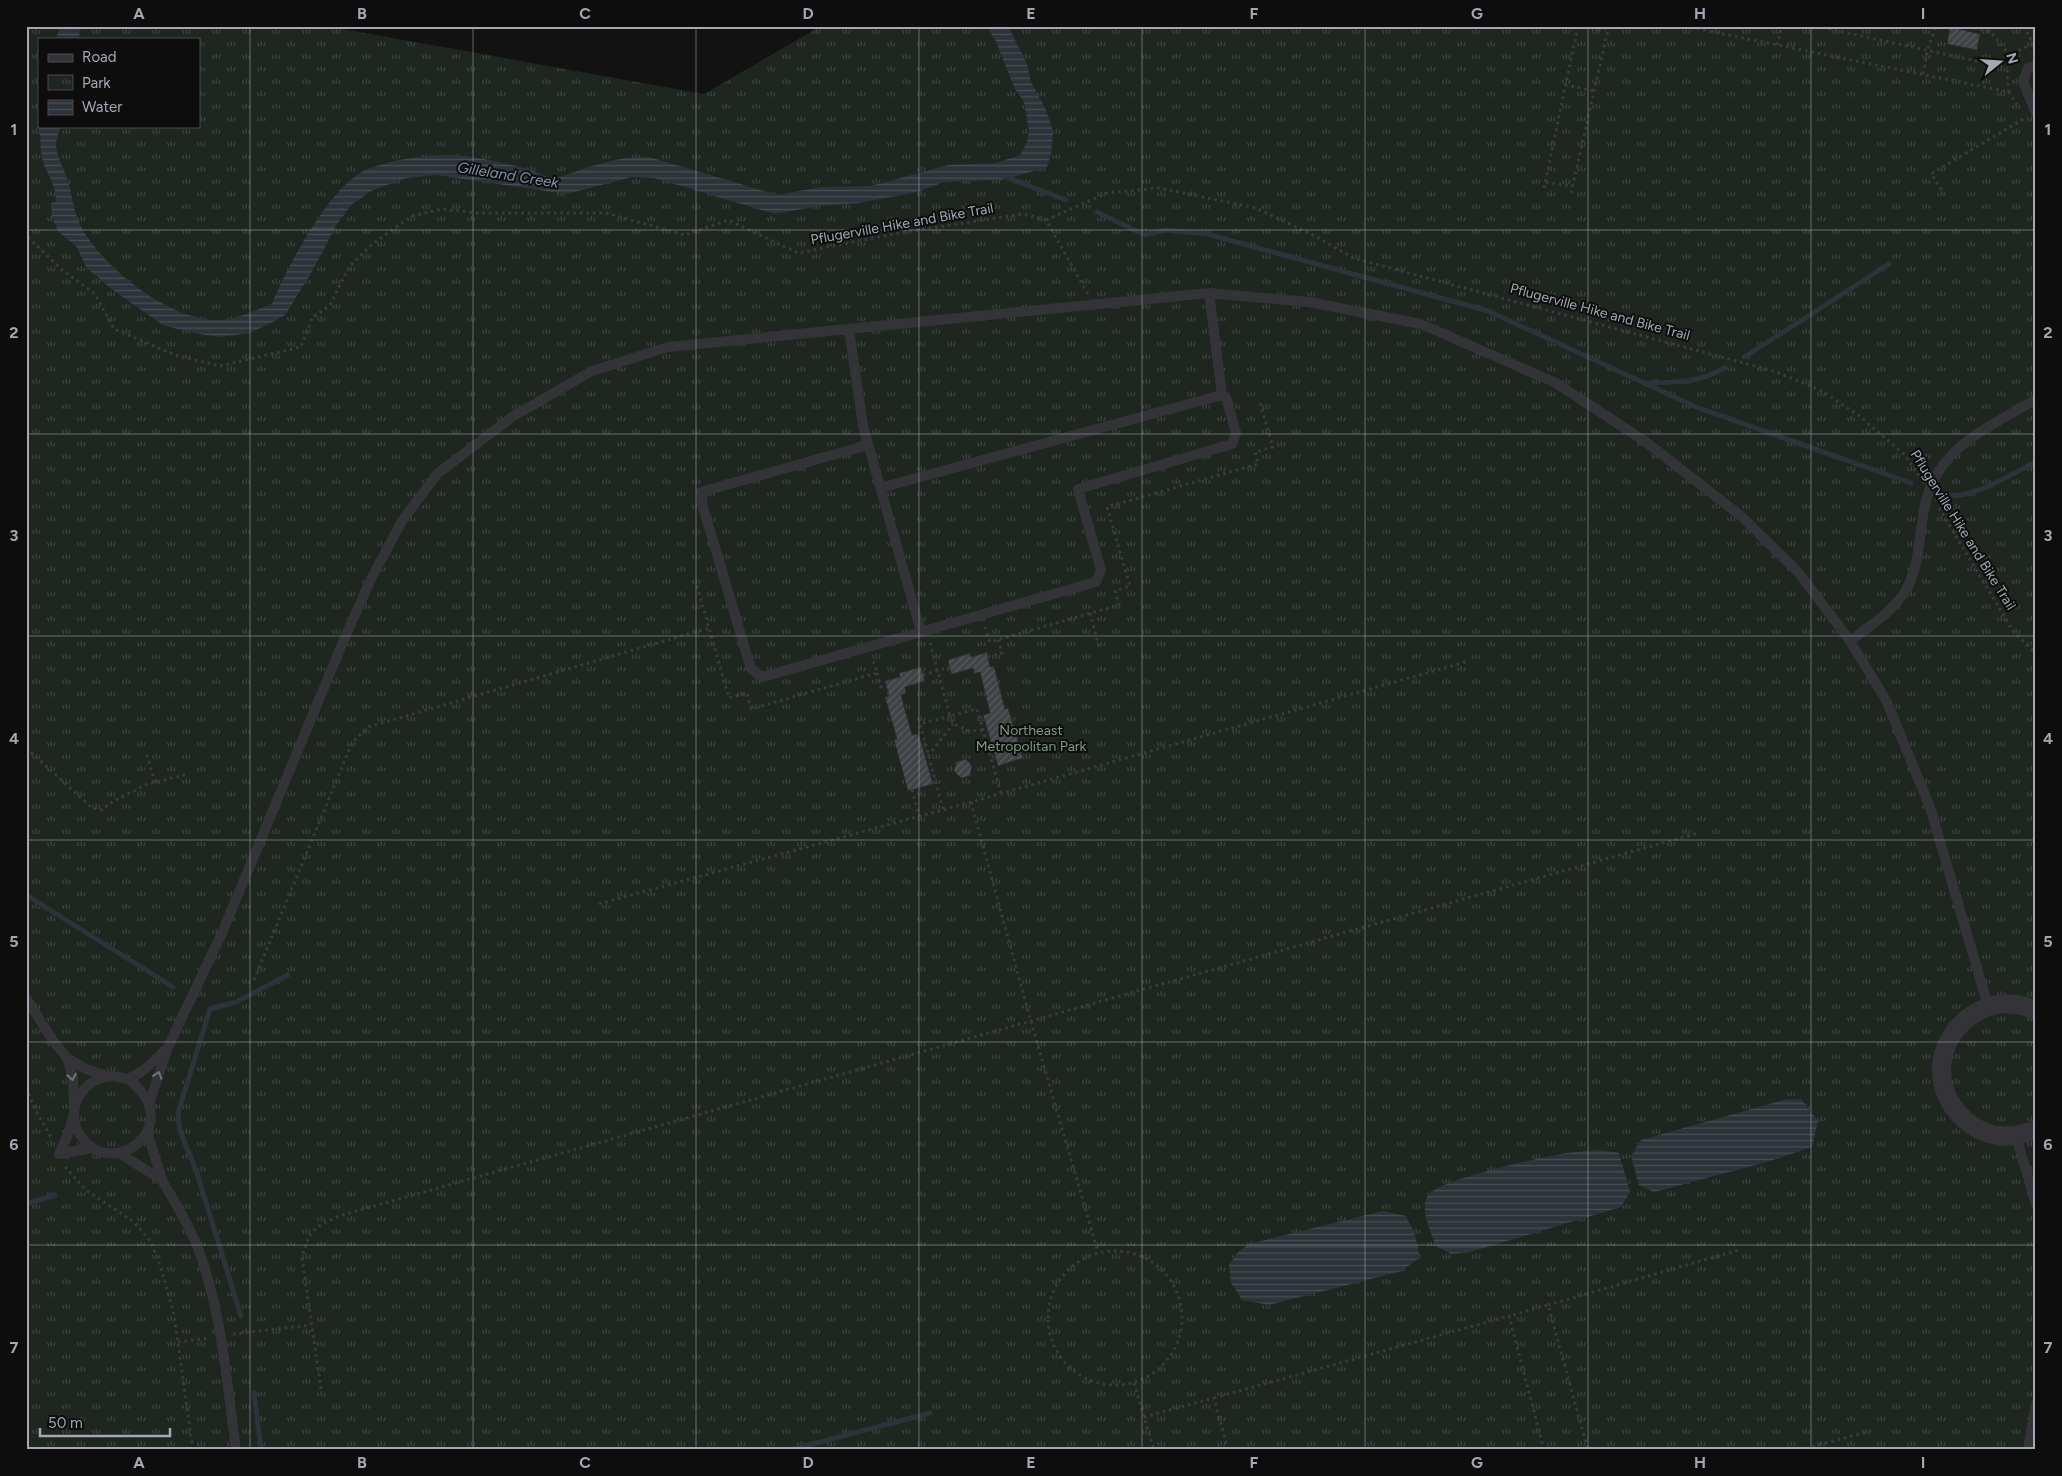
<svg xmlns="http://www.w3.org/2000/svg" width="2062" height="1476" font-family="Figtree,sans-serif">
<style>
.park{fill:url(#park-tufts);fill-rule:evenodd}
.water{fill:url(#water-rules)}
.lines{fill:none;stroke-linecap:round;stroke-linejoin:round}
.stream{stroke:#2d333a;stroke-width:5}
.building{fill:url(#building-hatch);stroke:#2d2c2f}
.path{stroke:#3a3b3f;stroke-width:3;stroke-dasharray:2.5 4;stroke-linecap:butt}
.service{stroke:#343438;stroke-width:10}
.minor{stroke:#343438;stroke-width:19}
.oneway{stroke:#72747b}
.grid{fill:none;stroke:#a5a8b2;stroke-width:1;stroke-opacity:0.55}
.labels{text-anchor:middle;dominant-baseline:central;stroke-width:4;stroke-linejoin:round;paint-order:stroke}
.street-label{font-size:14px;fill:#a5a8b2;stroke:#0d0d0e}
.park-label{font-size:14px;fill:#7e9b84;stroke:#0d0d0e}
.water-label{font-size:15px;font-style:italic;fill:#8091a9;stroke:#0d0d0e}
.neatline{fill:none;stroke:#a5a8b2;stroke-width:2}
.grid-label{font-size:16px;text-anchor:middle;font-weight:bold;fill:#a5a8b2}
</style>
<defs>
<pattern id="park-tufts" width="24" height="20" patternUnits="userSpaceOnUse" patternTransform="scale(1.25)"><rect width="24" height="20" fill="#1f2620"/><path d="M3 7l-1-3M5 7V3M7 7l1-3M15 17l-1-3M17 17v-4M19 17l1-3" fill="none" stroke="#3d433e"/></pattern>
<pattern id="water-rules" width="6" height="5" patternUnits="userSpaceOnUse" patternTransform="scale(1.25)"><rect width="6" height="5" fill="#2d333a"/><path d="M0 2.5h6" fill="none" stroke="#484e54"/></pattern>
<pattern id="building-hatch" width="6" height="6" patternUnits="userSpaceOnUse" patternTransform="scale(1.25)"><rect width="6" height="6" fill="#414246"/><path d="M-1 1l2-2M0 6l6-6M5 7l2-2" fill="none" stroke="#595a5e"/></pattern>
</defs>
<rect width="100%" height="100%" fill="#121213"/>
<!-- park -->
<path class="park" d="M26,26H326L704,94L821,26H2036V1450H26ZM39,39H199V126H39Z"/>
<!-- water -->
<path class="water" d="M60,26H80L79,39H56Z
M987,26H1008L1027,64L1031,82L1046,110L1053,131L1051,154L1047,167L1003,180L944,182L917,192L859,203L819,206L775,214L654,178L632,177L566,194L436,175L407,178L373,190L352,204L337,224L310,275L285,315L275,321L250,333L219,337L188,332L163,325L110,288L87,268L76,246L58,231L52,218L51,203L56,202C56,186 50,179 44,165C40,156 41,137 39,126H61C59,132 56,139 56,145C57,159 66,171 69,185C73,200 75,218 84,232C109,272 172,322 221,320C238,319 256,310 272,304C286,268 325,197 357,175C378,160 439,152 464,156C484,159 505,163 524,168C535,171 545,178 557,177C565,176 574,172 582,169C605,162 625,156 649,157L778,195L821,187L871,186L948,165L996,163L1020,155L1027,142L1029,131L1024,102L1015,89L996,42Z
M1787,1099H1801L1818,1121L1812,1147L1767,1162L1654,1192L1639,1185L1631,1156L1641,1140Z
M1601,1150L1619,1153L1630,1192L1621,1207L1470,1252L1451,1254L1436,1246C1431,1232 1419,1209 1428,1195C1439,1180 1530,1160 1552,1156C1568,1152 1585,1151 1601,1150Z
M1383,1211L1406,1216L1415,1235L1420,1257L1402,1271L1269,1305L1242,1300L1231,1283L1229,1265L1238,1252L1249,1244Z"/>
<g class="lines">
<!-- stream -->
<path class="stream" d="M1003,176L1066,200
M1097,212L1145,235L1165,230L1207,234L1488,311L1696,407L1911,483
M1746,356L1889,264
M1644,383C1677,382 1695,384 1725,368
M1942,494C1967,503 2013,473 2036,462
M26,895L173,987
M26,1204L55,1195
M241,1316L197,1173L180,1131L178,1113L210,1009L236,1002L288,975
M254,1393L261,1450
M790,1450L930,1413"/>
</g>
<!-- building -->
<path class="building" d="M1950,27L1980,34L1977,50L1947,44Z
M987,652L990,667L994,666L1005,709L1008,708L1023,758L998,766L983,715L990,713L980,672L974,674L973,668L953,674L951,673L948,660L970,653L971,657Z
M921,667L925,681L905,687L906,693L901,695L912,735L919,734L933,784L908,791L894,740L897,739L885,697L889,696L885,681L900,677L899,673Z
M966,759L972,766L970,776L961,778L954,771L956,762Z"/>
<g class="lines">
<!-- path -->
<path class="path" d="M1585,26L1599,30L1618,26
M1684,26L2009,92L2017,105
M1816,26L2008,68
M1968,26L1991,32L2011,57
M2024,26L2034,45
M1777,45L1782,26
M1923,74L1928,49L1936,26
M1565,85L1594,91
M2009,92C2005,65 2006,51 2036,44
M1546,182L1572,186
M1544,188L1578,26
M1571,193L1608,30
M1945,195L1931,174L2025,118
M1046,220L1107,193L1159,188L1256,208L1315,236L1353,258L1777,372L1820,390L1858,415L1905,455L1921,479
M26,231L29,238L62,270L95,294L114,329L178,356L220,366L301,347L312,318L330,305L349,267L372,244L412,216L442,209L479,213H606L685,235L728,220L798,253L899,233L1023,214L1046,220L1088,294
M1939,508L2013,631L2036,654
M697,586L729,698L747,693L751,709L877,673L873,660L874,659
M1090,613L1099,647
M985,627L990,642L1119,605L1115,591L1130,586L1107,507L1258,464L1255,452L1273,447L1259,400
M930,643L950,716L977,709L1001,793
M988,657L1002,653L998,639
M877,673L881,687L886,685
M923,675L950,667
M26,748L90,806L99,810H103L108,804L145,785L188,774
M147,755L155,782
M928,756L953,724
M912,790L919,816
M971,802L1031,1022L1098,1252
M943,809L920,724L950,716L953,724L970,731L983,730
M599,904L971,802L1469,661
M254,980L352,743L368,727L709,628
M26,1088L36,1111L52,1139
M65,1167L86,1190L134,1222L151,1242L162,1271L174,1315L193,1450
M1048 1318a67 67 0 1 1 134 0a67 67 0 1 1-134 0Z
M1548,1305L1739,1250
M233,1334L311,1325
M178,1342L209,1338
M1134,1383L1154,1450
M321,1389L302,1258C309,1230 313,1228 339,1216L1698,833
M1214,1398L1509,1316
M1144,1417L1214,1398L1228,1450
M1544,1450L1509,1316L1548,1305L1588,1450
M1800,1450L1874,1430"/>
<!-- service -->
<path class="service" d="M2036,66L2028,68L2023,81L2036,113
M1209,293L1222,395
M849,329L863,426L921,632
M868,445L701,492L703,507L751,669L763,677L1096,582L1101,570L1078,489L1232,444L1236,433L1226,397L1222,395L880,488
M1850,641C1869,626 1894,611 1906,590C1926,554 1915,509 1937,474C1958,438 2002,420 2036,399
M26,998L52,1039L67,1058
M128,1079C191,1126 106,1187 78,1131C72,1120 73,1105 80,1095C88,1082 103,1074 119,1077C122,1077 126,1080 129,1078C143,1074 155,1060 165,1050
M74,1104L73,1078L67,1058L86,1069L107,1076
M149,1104L168,1047L222,933L345,637L372,577L402,521L437,474L512,417L592,371L668,347L1209,293L1309,302L1421,324L1556,383L1646,442L1741,516L1799,573L1850,641L1886,700L1930,807L1988,1006
M2016,1136L2036,1204
M119,1153L162,1180L147,1131
M59,1154L68,1135L73,1117
M59,1154L92,1148
M162,1180C175,1203 190,1226 199,1251C222,1315 227,1383 236,1450
M2028,1450L2036,1403"/>
<!-- minor -->
<path class="minor" d="M2036,1011C2019,1002 1998,1001 1981,1010C1937,1031 1927,1087 1965,1120C1973,1127 1984,1133 1995,1135C2009,1138 2022,1134 2036,1130"/>
</g>
<!-- one-way arrows -->
<defs><path id="oneway-chevron" d="M-2-3.5L2.5 0L-2 3.5" fill="none" stroke-width="1.6" stroke-linecap="round" stroke-linejoin="round" transform="scale(1.25)"/></defs>
<g class="oneway">
<use href="#oneway-chevron" transform="translate(158 1075) rotate(-71)"/>
<use href="#oneway-chevron" transform="translate(72 1077) rotate(80)"/>
</g>
<!-- grid -->
<path class="grid" d="M250,26V1450M473,26V1450M696,26V1450M919,26V1450M1142,26V1450M1365,26V1450M1588,26V1450M1811,26V1450M26,230H2036M26,434H2036M26,636H2036M26,840H2036M26,1042H2036M26,1245H2036"/>
<g class="labels">
<!-- street labels -->
<g class="street-label">
<text transform="translate(902 224) rotate(-10)">Pflugerville Hike and Bike Trail</text>
<text transform="translate(1600 312) rotate(15)">Pflugerville Hike and Bike Trail</text>
<text transform="translate(1963 530) rotate(58)">Pflugerville Hike and Bike Trail</text>
</g>
<!-- park labels -->
<g class="park-label">
<text x="1031" y="730">Northeast<tspan x="1031" dy="16">Metropolitan Park</tspan></text>
</g>
<!-- water labels -->
<g class="water-label">
<text transform="translate(508 175) rotate(9)">Gilleland Creek</text>
</g>
</g>
<!-- border -->
<rect width="2062" height="1476" fill="none" stroke="#0d0d0e" stroke-width="55"/>
<!-- legend -->
<rect x="38" y="38" width="162" height="90" fill="#0d0d0e" stroke="#4a4b50"/>
<rect x="48" y="54" width="25" height="8" fill="#343438" stroke="#4a4b50"/>
<text x="82" y="62" font-size="15" fill="#a5a8b2">Road</text>
<rect x="48" y="75" width="25" height="15" fill="url(#park-tufts)" stroke="#4a4b50"/>
<text x="82" y="88" font-size="15" fill="#a5a8b2">Park</text>
<rect x="48" y="100" width="25" height="15" fill="url(#water-rules)" stroke="#4a4b50"/>
<text x="82" y="112" font-size="15" fill="#a5a8b2">Water</text>
<!-- north arrow -->
<g transform="translate(2000 62) rotate(73)" stroke="#0d0d0e" stroke-width="4" paint-order="stroke">
<path d="M0-4L9 19L0 12L-9 19Z" fill="#a5a8b2"/>
<text y="-8" font-size="14" font-weight="bold" text-anchor="middle" fill="#a5a8b2">N</text>
</g>
<!-- scale -->
<path d="M40 1428v8h130v-8" fill="none" stroke="#a5a8b2" stroke-width="2.5"/>
<text x="48" y="1428" font-size="15" fill="#a5a8b2" stroke="#0d0d0e" stroke-width="4" paint-order="stroke">50 m</text>
<rect x="28" y="28" width="2006" height="1420" class="neatline"/>
<g class="grid-label">
<text x="139" y="19">A</text>
<text x="362" y="19">B</text>
<text x="585" y="19">C</text>
<text x="808" y="19">D</text>
<text x="1031" y="19">E</text>
<text x="1254" y="19">F</text>
<text x="1477" y="19">G</text>
<text x="1700" y="19">H</text>
<text x="1923" y="19">I</text>
<text x="14" y="135">1</text>
<text x="2048" y="135">1</text>
<text x="14" y="338">2</text>
<text x="2048" y="338">2</text>
<text x="14" y="541">3</text>
<text x="2048" y="541">3</text>
<text x="14" y="744">4</text>
<text x="2048" y="744">4</text>
<text x="14" y="947">5</text>
<text x="2048" y="947">5</text>
<text x="14" y="1150">6</text>
<text x="2048" y="1150">6</text>
<text x="14" y="1353">7</text>
<text x="2048" y="1353">7</text>
<text x="139" y="1468">A</text>
<text x="362" y="1468">B</text>
<text x="585" y="1468">C</text>
<text x="808" y="1468">D</text>
<text x="1031" y="1468">E</text>
<text x="1254" y="1468">F</text>
<text x="1477" y="1468">G</text>
<text x="1700" y="1468">H</text>
<text x="1923" y="1468">I</text>
</g>
</svg>
